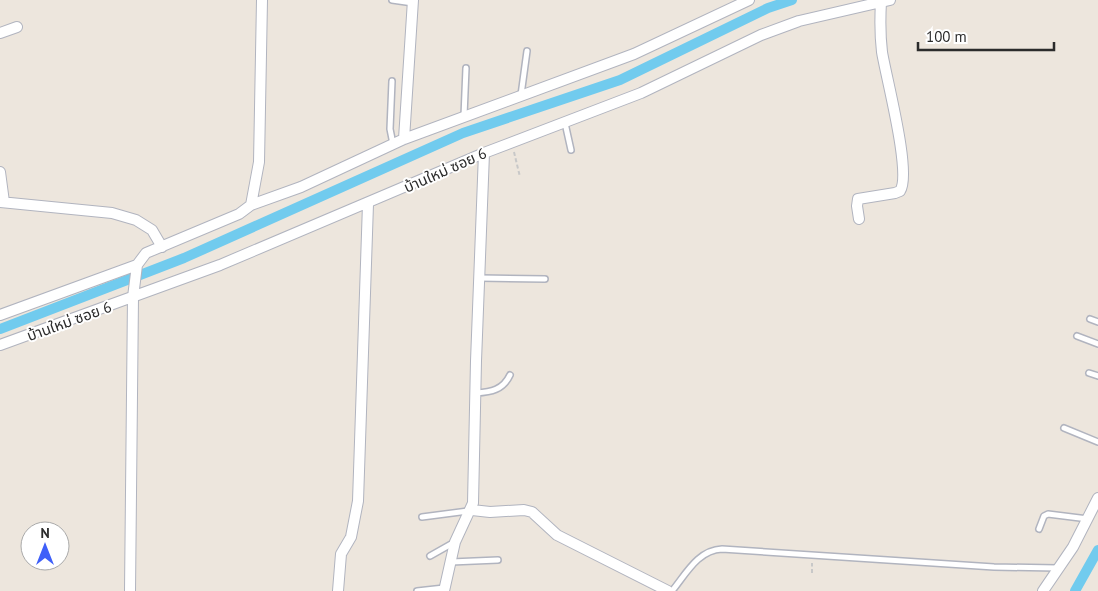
<svg xmlns="http://www.w3.org/2000/svg" width="1098" height="591" font-family="'PT Sans','Noto Sans Thai',sans-serif">
<style>
.lines{fill:none;stroke-linecap:round;stroke-linejoin:round}
.canal{stroke:#71cbee;stroke-width:10}
.lane-casing{stroke:#b1b4bf;stroke-width:8}
.street-casing{stroke:#b1b4bf;stroke-width:12}
.path{stroke:#c8c8c8;stroke-width:2;stroke-dasharray:4 2.5;stroke-linecap:butt}
.lane{stroke:#fff;stroke-width:5}
.street{stroke:#fff;stroke-width:10}
.labels{text-anchor:middle;dominant-baseline:central;stroke-width:4;stroke-linejoin:round;paint-order:stroke}
.street-label{font-size:15px;fill:#2b2b2b;stroke:#fff}
</style>
<rect width="100%" height="100%" fill="#ede6dd"/>
<g class="lines">
<!-- canal -->
<path class="canal" d="M0,329L184,258L463,133L620,80L768,8L792,0
M1075,591L1098,550"/>
<defs>
<path id="lane" d="M392,0L413,3
M392,81L390,129L393,144
M521,95L527,51
M464,116L466,68
M565,123L571,150
M480,278L545,279
M1090,319L1098,322
M1077,336L1098,344
M1089,373L1098,376
M476,393C491,392 503,390 510,375
M1064,428L1098,442
M422,517L468,511
M1039,529L1044,516L1048,514L1088,519
M430,556L453,543
M451,562L498,560
M417,591L444,588
M672,591C686,574 698,550 722,549L994,567L1057,568"/>
<path id="street" d="M0,33L17,27
M404,139L413,0
M0,172L4,202
M0,202L112,213L136,220L152,230L162,247
M251,205L301,187L404,139L634,54L749,0
M859,219L857,206L858,199L895,193L900,191C912,174 886,77 882,52C880,35 880,19 881,2
M0,315L137,265
M0,345L220,265L484,153L641,93L761,35L799,21L890,0
M472,510L490,512L524,510L532,512L557,535L668,591
M130,591L133,297L137,265L146,253L239,214L251,205L259,162L262,0
M338,591L341,554L351,537L358,501L368,204
M444,591L455,542L473,503L476,361L484,153
M1043,591L1073,547L1098,498"/>
</defs>
<!-- lane casing -->
<use href="#lane" class="lane-casing"/>
<!-- street casing -->
<use href="#street" class="street-casing"/>
<!-- path -->
<path class="path" d="M514,152L520,177
M812,573V563"/>
<!-- lane -->
<use href="#lane" class="lane"/>
<!-- street -->
<use href="#street" class="street"/>
</g>
<g class="labels">
<!-- street labels -->
<g class="street-label">
<text transform="translate(445 170) rotate(-24)">บ้านใหม่ ซอย 6</text>
<text transform="translate(69 321) rotate(-20)">บ้านใหม่ ซอย 6</text>
</g>
</g>
<!-- north arrow -->
<g transform="translate(45 546)"><circle r="24" fill="#ffffff" stroke="#aaaaaa"/>
<path d="M0-4L9 19L0 12L-9 19Z" fill="#3e5ff9"/>
<text y="-8" font-size="14" font-weight="bold" text-anchor="middle" fill="#2b2b2b">N</text>
</g>
<!-- scale -->
<path d="M918 42v8h136v-8" fill="none" stroke="#2b2b2b" stroke-width="2.5"/>
<text x="926" y="42" font-size="15" fill="#2b2b2b" stroke="#ffffff" stroke-width="4" paint-order="stroke">100 m</text>
</svg>
